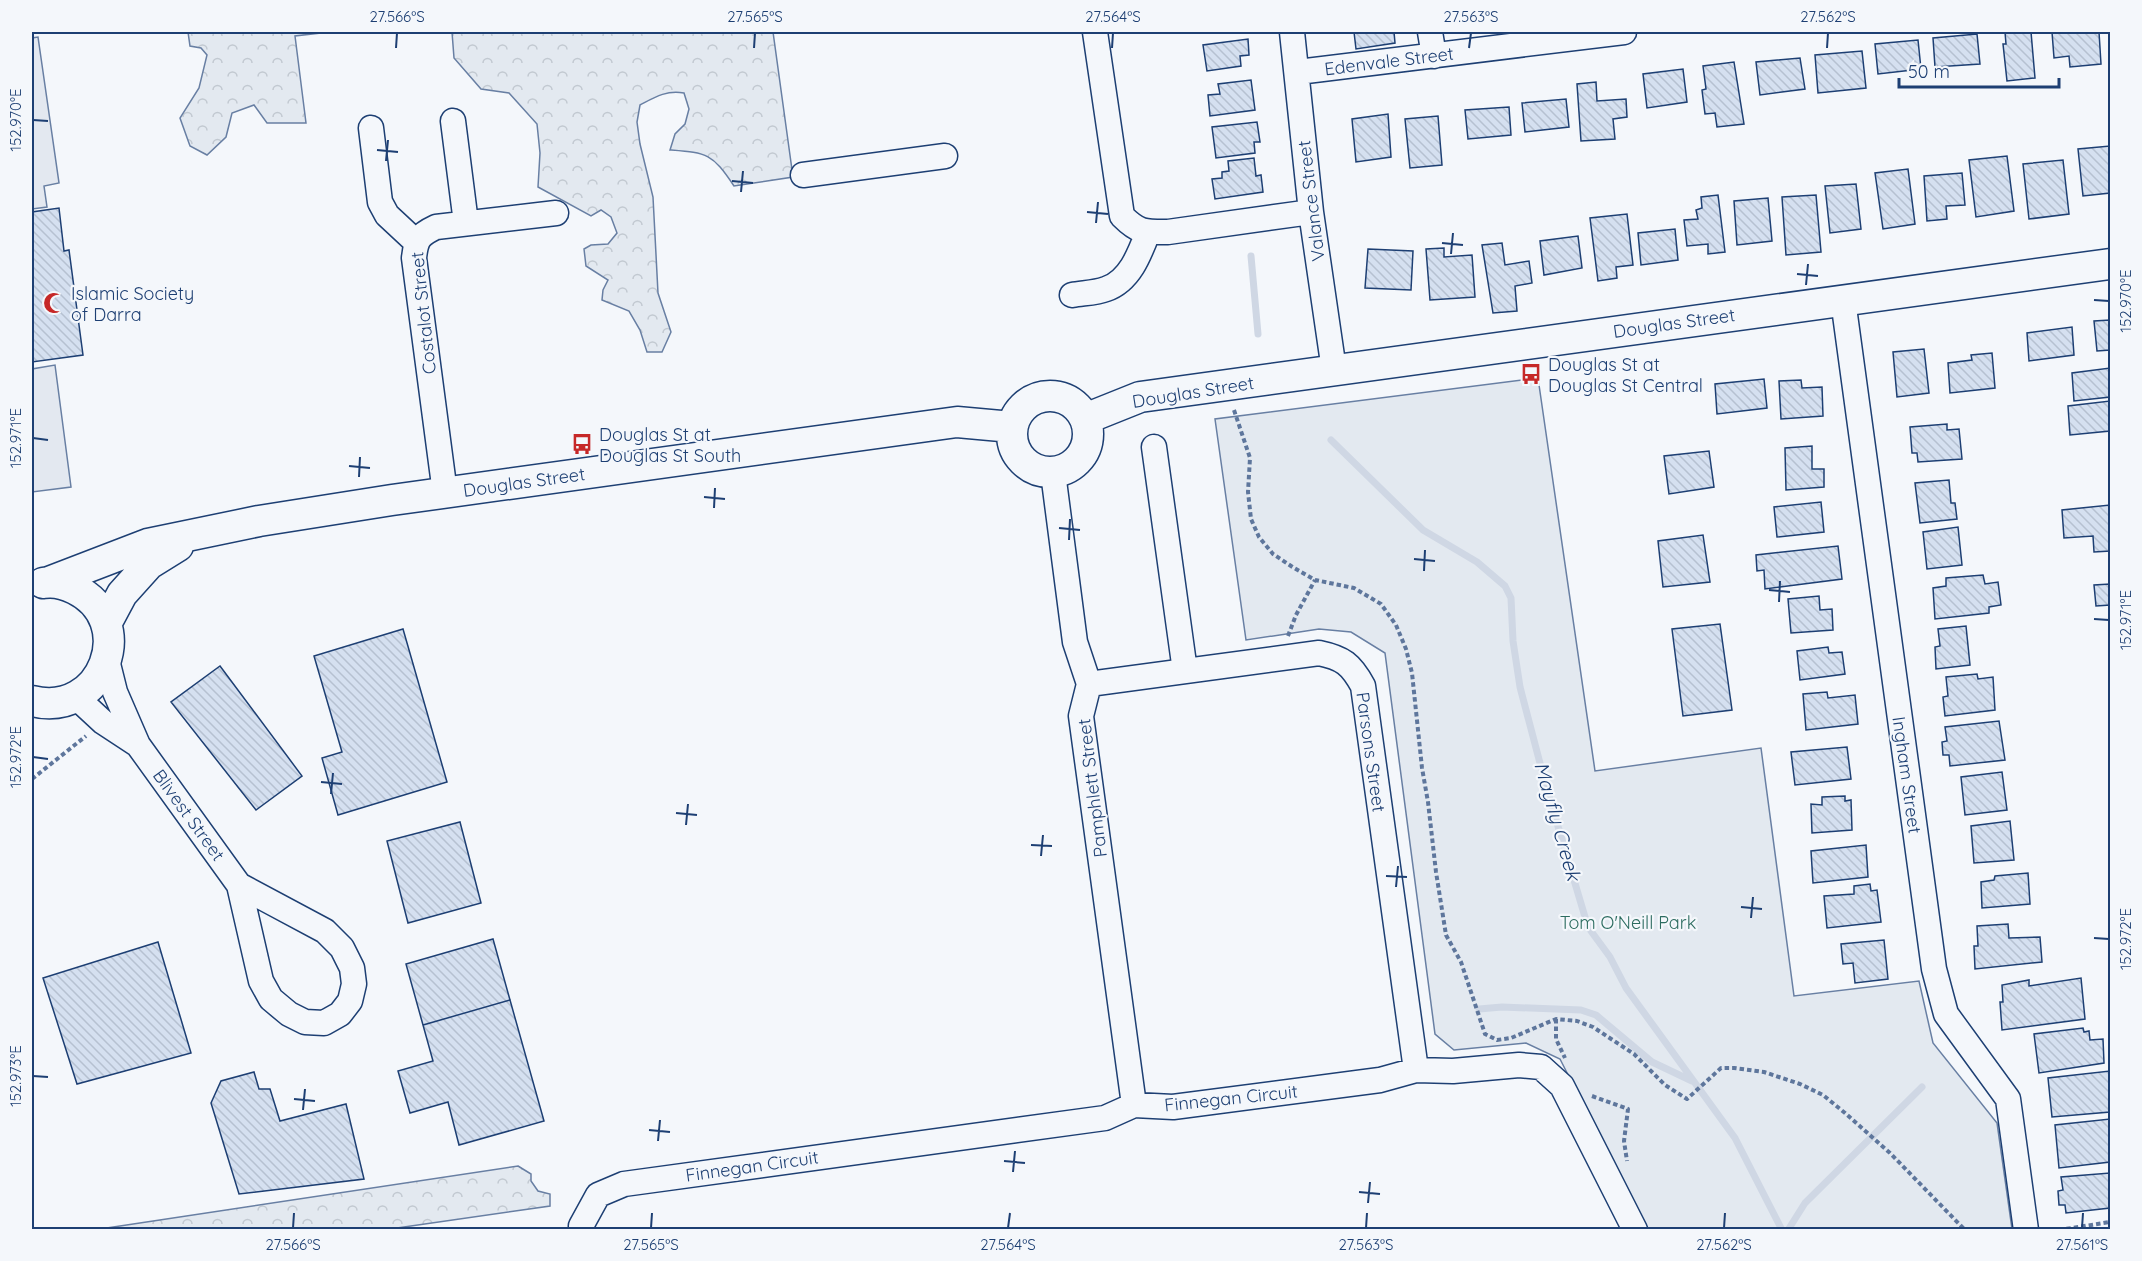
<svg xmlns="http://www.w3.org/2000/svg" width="2142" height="1261" font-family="Quicksand,sans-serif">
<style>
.forest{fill:url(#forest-crowns);stroke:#687fa3;stroke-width:1.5}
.green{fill:#e3e9f0;stroke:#687fa3;stroke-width:1.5}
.parking{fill:#e3e8f0;stroke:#687fa3;stroke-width:1.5}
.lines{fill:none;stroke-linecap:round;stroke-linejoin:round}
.stream{stroke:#cfd7e4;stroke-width:7}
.building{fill:url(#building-back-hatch);stroke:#1d3f73;stroke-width:1.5}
.minor-casing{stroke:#1d3f73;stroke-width:27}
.major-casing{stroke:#1d3f73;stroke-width:33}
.path{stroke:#5e769c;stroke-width:4;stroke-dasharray:4.5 3;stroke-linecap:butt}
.minor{stroke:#f4f7fb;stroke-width:24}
.major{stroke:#f4f7fb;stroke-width:30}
.ticks{fill:none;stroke:#1d3f73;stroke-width:2}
.labels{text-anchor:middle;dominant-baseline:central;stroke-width:4.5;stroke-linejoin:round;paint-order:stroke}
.street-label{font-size:18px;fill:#1d3f73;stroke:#f4f7fb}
.poi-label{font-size:18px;fill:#1d3f73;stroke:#f4f7fb;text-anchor:start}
.park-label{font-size:18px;fill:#2c6c60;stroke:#f4f7fb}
.water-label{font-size:20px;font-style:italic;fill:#1d3f73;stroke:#f4f7fb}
.neatline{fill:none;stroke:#1d3f73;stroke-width:2}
.ticks-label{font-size:15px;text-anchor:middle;fill:#1d3f73}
</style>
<defs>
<pattern id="forest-crowns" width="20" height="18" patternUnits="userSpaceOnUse" patternTransform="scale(1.5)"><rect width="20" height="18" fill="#e3e9f0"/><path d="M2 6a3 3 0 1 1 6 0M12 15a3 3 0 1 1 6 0" fill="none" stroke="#c2c9d1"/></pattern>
<pattern id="building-back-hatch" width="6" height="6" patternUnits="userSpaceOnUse" patternTransform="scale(1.5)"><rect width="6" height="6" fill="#d5e0f0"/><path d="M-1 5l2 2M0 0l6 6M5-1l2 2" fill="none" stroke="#b6c1d1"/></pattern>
</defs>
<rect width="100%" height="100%" fill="#f4f7fb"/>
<!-- forest -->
<path class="forest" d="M188,32H330L295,36L306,123H267L254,105L232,113L226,137L207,155L190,146L180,118L199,88L207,55L201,48L190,46Z
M452,32H773L793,177L734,186C712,153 707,153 670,150L675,134L685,124L689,109L684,93C666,90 655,97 640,105L637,122L640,144L653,197L658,293L671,332L662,352H647L640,330L629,311L602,300L603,290L608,280L586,266L584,249L591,245L608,244L617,233L611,217L601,210L591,216L538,187L540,153L537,124L509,93L481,89L454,58Z
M518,1166L531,1174V1181L538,1191L550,1194V1206L390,1229H100Z"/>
<!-- green -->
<path class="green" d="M1538,378L1595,771L1761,748L1794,996L1919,981L1933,1043L1997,1123L2012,1229H1642L1640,1217L1560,1059L1526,1043L1454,1050L1435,1034L1385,653L1351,632L1319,629L1246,640L1215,419Z"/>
<!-- parking -->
<path class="parking" d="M38,37L59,183L44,186L47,207L32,209V38Z
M55,365L71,487L32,492V369Z"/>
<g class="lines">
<!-- stream -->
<path class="stream" d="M1251,256L1258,334
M1331,440L1423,530L1477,562L1505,586L1511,598L1513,641L1520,687L1546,786L1588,927L1610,957L1626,988L1735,1138L1782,1230
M1479,1009L1502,1007L1581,1010L1596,1015L1652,1062L1692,1081
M1788,1230L1805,1203L1922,1087"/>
</g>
<!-- building -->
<path class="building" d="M1354,32H1394L1395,43L1356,49Z
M2005,32H2031L2035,78L2007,81L2003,44H2006Z
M2052,32H2099L2101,64L2070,67L2069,56L2054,58Z
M1977,34L1980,64L1935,67L1933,38Z
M1248,39L1249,55L1240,56L1241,66L1207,71L1203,45Z
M1918,40L1921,69L1878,74L1875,44Z
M1862,51L1866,88L1818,93L1815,55Z
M1800,58L1805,89L1760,95L1756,62Z
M1734,62L1744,124L1717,127L1715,113L1705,114L1702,90L1706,89L1703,66Z
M1683,69L1687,102L1647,108L1643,74Z
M1251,80L1255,110L1210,116L1208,95L1220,94L1218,84Z
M1596,82L1597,101L1626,99L1627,117L1613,119L1615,139L1581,141L1577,84Z
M1566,99L1569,127L1525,132L1522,103Z
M1509,107L1511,135L1468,139L1465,110Z
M1388,114L1391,157L1356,162L1352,119Z
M1438,116L1442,165L1410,168L1405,119Z
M1257,122L1260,142H1254L1255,153L1216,158L1212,127Z
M2110,146V193L2083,196L2078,149Z
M2007,156L2014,211L1976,217L1969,160Z
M1254,158L1256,176L1261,175L1263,192L1215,199L1212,179L1222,178V172L1229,171L1228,161Z
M2063,160L2069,214L2029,219L2023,164Z
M1908,169L1915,224L1883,229L1875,173Z
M1962,173L1965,205L1946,206L1947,219L1927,221L1924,176Z
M1856,184L1861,229L1830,233L1825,186Z
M1718,195L1725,252L1708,254V244L1687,246L1684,220L1698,219L1696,210L1702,208L1701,197Z
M1816,195L1821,252L1786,255L1782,197Z
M1768,198L1772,241L1737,245L1734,201Z
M59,208L64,251L69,250L83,355L32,362V212Z
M1627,214L1633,265L1616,267L1617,278L1598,281L1590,218Z
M1675,229L1678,260L1641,265L1638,233Z
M1578,236L1582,268L1544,275L1540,241Z
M1502,243L1505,265L1529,261L1532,283L1515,286L1517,311L1493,313L1482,245Z
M1444,248V257L1472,255L1475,297L1430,300L1426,249Z
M1368,249L1413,251L1411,290L1365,288Z
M2110,320V350L2097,351L2094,321Z
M2072,327L2074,355L2029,361L2027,333Z
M1924,349L1929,393L1897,397L1893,352Z
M1992,353L1995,388L1950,393L1948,363L1972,360L1971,355Z
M2110,368V397L2074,401L2072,373Z
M1764,379L1767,408L1717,414L1715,384Z
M1801,380L1802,388L1822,387L1823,416L1781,419L1779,381Z
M2110,401V431L2070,435L2068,406Z
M1947,424V430L1959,429L1962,459L1918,462L1917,453H1912L1910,427Z
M1812,446V469H1824V487L1786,490L1785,448Z
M1709,451L1714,487L1669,494L1664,456Z
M1949,480L1951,503H1955L1957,519L1920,523L1915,483Z
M1821,502L1824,532L1777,537L1774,507Z
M2110,505V551L2094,552L2093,536L2064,538L2062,510Z
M1958,527L1962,565L1927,569L1923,532Z
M1703,535L1710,582L1663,587L1658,541Z
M1838,546L1842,579L1765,589L1764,570L1757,571L1756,555Z
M1983,575L1985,584L1998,582L2001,605L1989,607V613L1935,619L1933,588L1946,586V578Z
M2110,584V605L2096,606L2094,585Z
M1819,596L1820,610L1832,609L1833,630L1791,633L1788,599Z
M1720,624L1732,710L1683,716L1672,629Z
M1966,626L1970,665L1936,669L1935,647L1940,646L1938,629Z
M403,629L447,782L338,815L322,758L342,752L314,656Z
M1828,647L1829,653L1842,652L1845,674L1800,680L1797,651Z
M220,666L302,776L256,810L171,702Z
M1977,674L1978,679L1993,677L1995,710L1945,716L1943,697L1948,696L1946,677Z
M1827,692L1828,698L1855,695L1858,724L1806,730L1803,694Z
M1999,721L2005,760L1950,766L1949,755H1943L1942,742L1947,741L1945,727Z
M1847,747L1851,779L1795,785L1791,752Z
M2002,772L2007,810L1965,815L1961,777Z
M1845,796V801L1851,800L1852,830L1812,833L1811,804L1822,805V797Z
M2010,821L2014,860L1974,863L1971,826Z
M460,822L481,903L408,923L387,841Z
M1866,845L1868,877L1813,883L1811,851Z
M2028,873L2030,904L1982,908L1981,882L1994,880L1995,876Z
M1870,884L1871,891L1877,890L1881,922L1827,928L1824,896L1854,894V886Z
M2008,924L2009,938L2040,937L2042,962L1975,969L1974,946H1978L1977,926Z
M493,939L510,1000L423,1025L406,964Z
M1884,940L1888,979L1855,983L1853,963L1843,964L1841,944Z
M158,942L191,1053L77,1084L43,978Z
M2081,978L2085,1019L2002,1030L2000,1002H2003L2002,985L2029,980V986Z
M510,1000L544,1121L459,1145L448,1102L410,1113L398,1071L433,1061L423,1025Z
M2083,1028L2084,1032L2089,1031L2090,1040L2103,1039L2104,1063L2039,1073L2034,1034Z
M2110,1071V1112L2052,1117L2048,1078Z
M254,1072L259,1089H270L280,1121L346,1104L364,1179L239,1194L211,1103L221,1081Z
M2110,1119V1162L2059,1168L2055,1125Z
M2110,1173V1208L2066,1213L2065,1205H2059L2058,1191L2063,1190L2061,1177Z"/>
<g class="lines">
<defs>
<path id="minor" d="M1095,32L1122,216C1139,233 1145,232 1168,232L1311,212
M1292,32L1311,212L1334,370
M1430,32L1434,56
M1298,72L1624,32
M453,121L466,223
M371,128L380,202L387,215L416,242
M803,175L945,156
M1072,295C1083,293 1096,293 1106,289C1130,281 1140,253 1148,232
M1843,300L1934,969L1946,1014L2008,1099L2026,1230
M1154,447L1185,671
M1053,473L1075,642L1089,684L1081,716L1134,1105
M445,493L414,258C416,239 419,235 436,227L556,213
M107,660L115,692L138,745L239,885L261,981L271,999L289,1014L305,1022L324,1023L340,1014L350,1001L354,984L352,968L342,948L325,931L239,885
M1089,684L1319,653C1343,658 1351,664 1363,686L1416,1070
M76,697L103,722L138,745
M582,1230L581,1226L598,1195L624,1184L1105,1118L1134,1105L1173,1107L1380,1080L1416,1070L1453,1071L1519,1065L1541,1067L1562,1086L1635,1230"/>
<path id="major" d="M1012 434a38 38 0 1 1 76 0a38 38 0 1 1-76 0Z
M1085,419L1140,397L2110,264
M49,582L148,544L259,521L392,500L957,422L1012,427
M106,624L122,594L149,564L178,546
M32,701C103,719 140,621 75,589C65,584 54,581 43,583"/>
</defs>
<!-- minor casing -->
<use href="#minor" class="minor-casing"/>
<!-- major casing -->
<use href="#major" class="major-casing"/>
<!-- path -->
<path class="path" d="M1234,410L1250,458L1248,492L1251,519L1259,537L1273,554L1294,568L1315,580L1354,588L1381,604L1396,625L1406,649L1412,673L1422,768L1428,802L1436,872L1446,935L1461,962L1485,1034L1497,1040L1511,1038L1556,1019L1577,1021L1593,1027L1634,1054L1665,1085L1687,1099L1721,1068H1734L1764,1072L1800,1084L1823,1095L1845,1113L1890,1153L1965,1230
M1288,636L1296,615L1315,580
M32,779L86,736
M1556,1019V1039L1565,1058
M1592,1096L1628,1109L1624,1141L1627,1161
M2059,1230L2110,1222"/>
<!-- minor -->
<use href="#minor" class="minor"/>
<!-- major -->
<use href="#major" class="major"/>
</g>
<!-- ticks -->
<path class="ticks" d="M396,48L397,33M754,48L755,33M1112,48L1113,33M1469,48L1471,33M1827,48L1828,33M33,120L48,121M377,150L398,152M386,161L388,140M732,181L753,183M741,192L743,171M1087,212L1108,214M1096,223L1098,202M1442,243L1463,245M1451,254L1453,233M1797,274L1818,276M1806,285L1808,264M2094,300L2109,301M33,438L48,440M349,466L370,468M359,477L360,457M704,497L725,499M714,508L715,488M1059,528L1080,530M1069,540L1070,519M1414,559L1435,561M1424,571L1425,550M1769,590L1790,592M1779,602L1780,581M2094,619L2109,620M33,757L48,759M321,782L342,784M331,794L333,773M676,813L697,815M686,825L688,804M1031,845L1052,846M1041,856L1043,835M1386,876L1407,877M1396,887L1398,866M1741,907L1762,909M1751,918L1753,897M2094,938L2109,939M33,1076L48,1077M294,1099L315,1101M303,1110L305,1089M649,1130L670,1132M658,1141L660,1120M1004,1161L1025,1163M1013,1172L1015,1151M1359,1192L1380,1194M1368,1203L1370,1182M293,1228L294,1213M651,1228L652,1213M1008,1228L1010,1213M1366,1228L1367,1213M1724,1228L1725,1213M2082,1228L2083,1213"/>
<!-- icons -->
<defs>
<symbol id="mosque-bare" viewBox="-9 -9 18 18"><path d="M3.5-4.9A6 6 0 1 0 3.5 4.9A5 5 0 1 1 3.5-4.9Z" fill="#c62828" stroke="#f4f7fb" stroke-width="2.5" paint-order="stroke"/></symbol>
<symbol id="bus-bare" viewBox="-9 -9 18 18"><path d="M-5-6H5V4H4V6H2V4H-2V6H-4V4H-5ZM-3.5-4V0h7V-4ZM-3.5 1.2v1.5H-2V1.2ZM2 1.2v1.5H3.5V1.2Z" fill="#c62828" stroke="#f4f7fb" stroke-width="2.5" paint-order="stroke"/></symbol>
</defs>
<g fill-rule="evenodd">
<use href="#mosque-bare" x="39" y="288" width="30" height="30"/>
<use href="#bus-bare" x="1516" y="359" width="30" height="30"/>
<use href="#bus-bare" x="567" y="429" width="30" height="30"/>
</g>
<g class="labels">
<!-- street labels -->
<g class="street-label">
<text transform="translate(1389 61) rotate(-7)">Edenvale Street</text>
<text transform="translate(1311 201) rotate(-97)">Valance Street</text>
<text transform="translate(423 313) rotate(-96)">Costalot Street</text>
<text transform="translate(1674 323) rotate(-8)">Douglas Street</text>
<text transform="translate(1193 392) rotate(-9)">Douglas Street</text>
<text transform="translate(524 482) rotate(-8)">Douglas Street</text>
<text transform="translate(1371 752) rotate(82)">Parsons Street</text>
<text transform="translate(1907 775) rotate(82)">Ingham Street</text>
<text transform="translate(1092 788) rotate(-97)">Pamphlett Street</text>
<text transform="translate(189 815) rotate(54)">Blivest Street</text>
<text transform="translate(1231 1098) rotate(-6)">Finnegan Circuit</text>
<text transform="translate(752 1166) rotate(-8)">Finnegan Circuit</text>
</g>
<!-- poi labels -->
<g class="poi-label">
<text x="71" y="293">Islamic Society<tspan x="71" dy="21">of Darra</tspan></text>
<text x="1548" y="364">Douglas St at<tspan x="1548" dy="21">Douglas St Central</tspan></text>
<text x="599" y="434">Douglas St at<tspan x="599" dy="21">Douglas St South</tspan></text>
</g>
<!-- park labels -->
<g class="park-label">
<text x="1628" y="922">Tom O'Neill Park</text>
</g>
<!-- water labels -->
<g class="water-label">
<text transform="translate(1558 821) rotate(74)">Mayfly Creek</text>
</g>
</g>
<!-- border -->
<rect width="2142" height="1261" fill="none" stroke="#f4f7fb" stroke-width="66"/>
<!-- scale -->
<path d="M1899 78v9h160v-9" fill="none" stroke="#1d3f73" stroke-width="3"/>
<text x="1908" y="78" font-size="18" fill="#1d3f73" stroke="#f4f7fb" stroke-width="4.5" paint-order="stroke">50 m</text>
<rect x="33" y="33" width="2076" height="1195" class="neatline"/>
<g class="ticks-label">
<text x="397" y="22">27.566°S</text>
<text x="755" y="22">27.565°S</text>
<text x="1113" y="22">27.564°S</text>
<text x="1471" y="22">27.563°S</text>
<text x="1828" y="22">27.562°S</text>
<text transform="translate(16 120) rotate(-90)" y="5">152.970°E</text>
<text transform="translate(2126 301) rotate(-90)" y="5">152.970°E</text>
<text transform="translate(16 438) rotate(-90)" y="5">152.971°E</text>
<text transform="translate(2126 620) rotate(-90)" y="5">152.971°E</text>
<text transform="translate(16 757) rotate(-90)" y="5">152.972°E</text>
<text transform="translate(2126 939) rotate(-90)" y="5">152.972°E</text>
<text transform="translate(16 1076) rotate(-90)" y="5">152.973°E</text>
<text x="293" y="1250">27.566°S</text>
<text x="651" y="1250">27.565°S</text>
<text x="1008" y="1250">27.564°S</text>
<text x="1366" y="1250">27.563°S</text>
<text x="1724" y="1250">27.562°S</text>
<text x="2082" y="1250">27.561°S</text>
</g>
</svg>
